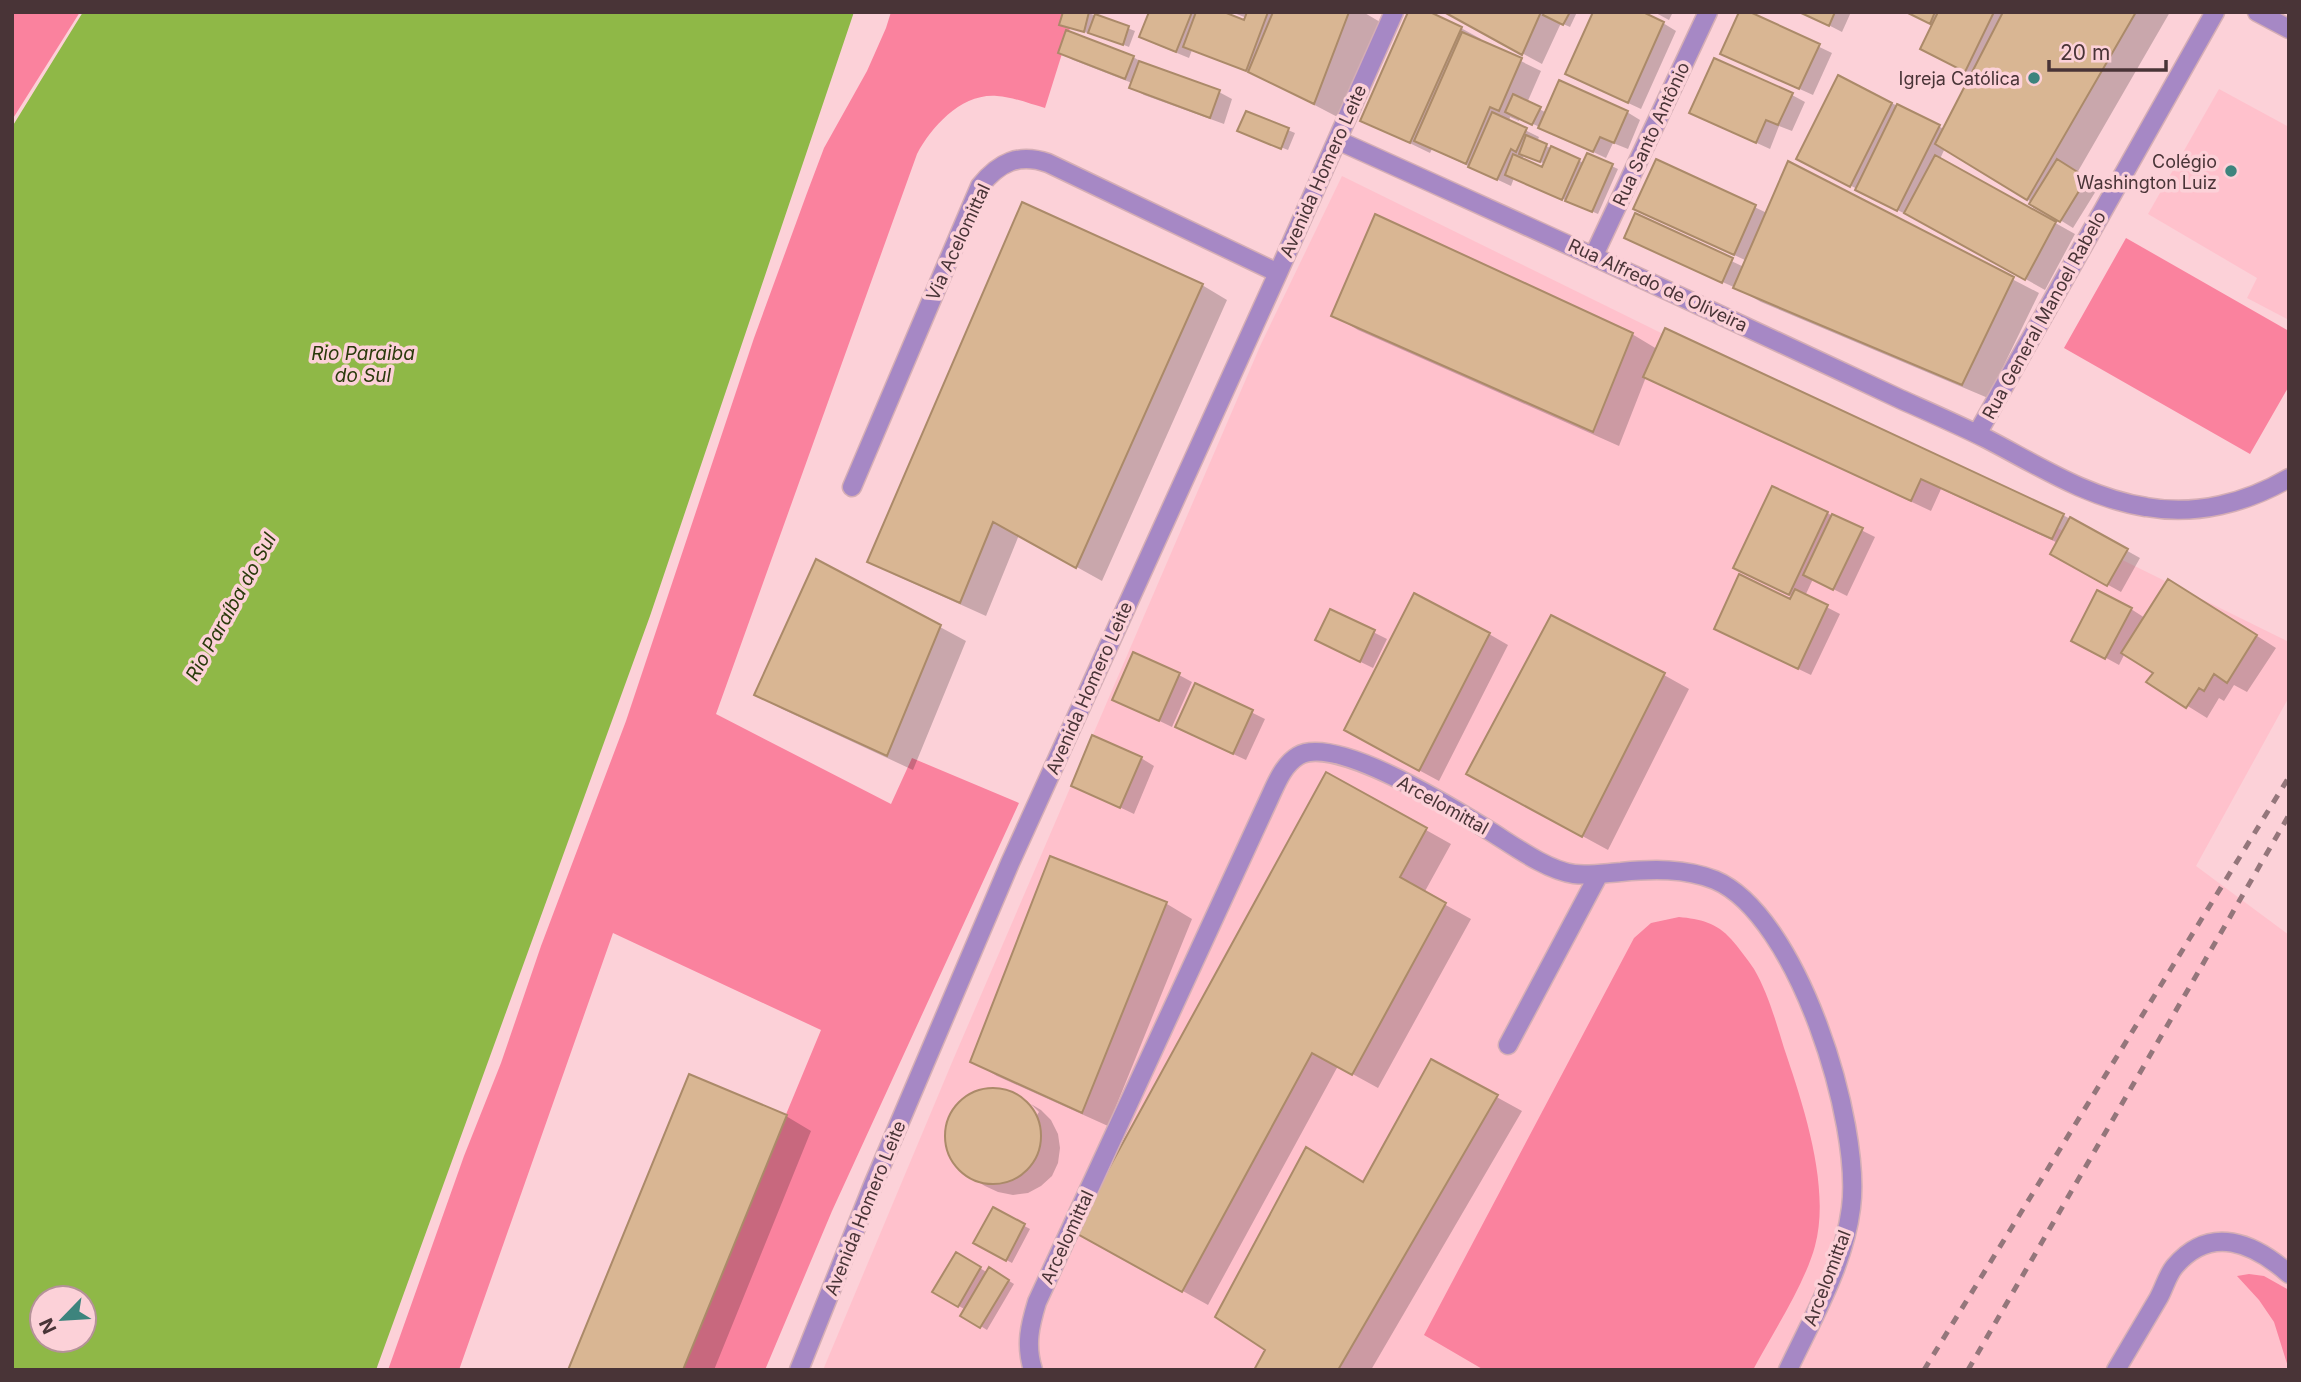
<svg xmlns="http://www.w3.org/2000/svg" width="2301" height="1382" font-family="Inter,sans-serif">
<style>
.built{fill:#ffc1cc}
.green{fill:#fa829e}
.water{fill:#8fb847;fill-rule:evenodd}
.shadow{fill:#0003;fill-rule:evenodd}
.building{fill:#d9b693;stroke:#ab8a69;stroke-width:2}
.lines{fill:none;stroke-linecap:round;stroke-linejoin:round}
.minor-casing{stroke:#d5aeb5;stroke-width:21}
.minor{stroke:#a688c5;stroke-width:18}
.rail{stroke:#94767b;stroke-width:5;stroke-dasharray:9 9;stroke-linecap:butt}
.poi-dot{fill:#3d847d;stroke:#fcd1d8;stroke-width:2.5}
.labels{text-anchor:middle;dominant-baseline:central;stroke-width:7;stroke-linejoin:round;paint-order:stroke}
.poi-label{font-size:18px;fill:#493437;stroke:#fcd1d8;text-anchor:end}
.street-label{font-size:18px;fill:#493437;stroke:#fcd1d8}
.water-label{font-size:19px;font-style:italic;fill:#2a3a0b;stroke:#fcd1d8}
</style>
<rect width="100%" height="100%" fill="#fcd1d8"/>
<!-- built -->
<path class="built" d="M2219,89L2289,127V320L2247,298L2257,278L2148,214Z
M1342,176L2289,642V697L2196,866L2289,935V1370H823L953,1060L1261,344Z"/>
<!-- green -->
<path class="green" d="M12,12H80L12,120Z
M891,12H1075L1045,108C1030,104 1013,97 997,96C962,93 932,126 917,154L716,714L891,804L912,758L1019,803L832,1211L765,1370H680L821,1030L613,933L459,1370H388L464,1156L501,1063L541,946L626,721L754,338L807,193L824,148L867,71L886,28Z
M2126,238L2289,331V386L2250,454L2064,348Z
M1679,917C1700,919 1717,923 1731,939C1739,948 1747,959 1754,969C1768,993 1776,1022 1784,1048C1803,1104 1831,1187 1815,1246C1804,1286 1773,1332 1753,1370H1484L1424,1335L1634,938L1651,923Z
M2249,1274L2264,1276L2289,1290V1370L2274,1322L2259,1300L2237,1276Z"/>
<!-- water -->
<path class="water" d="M83,12H854L650,616L376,1370H12V127ZM42,1298H84V1340H42Z"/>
<!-- shadow -->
<path class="shadow" d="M1086,12L1135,31L1129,47L1091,32L1090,34L1061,24Z
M1151,12H1219L1245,22L1247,18L1231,12H1270L1274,14V12H1363L1387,26L1349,123L1259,76L1192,50L1189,58L1155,44L1142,36Z
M1446,12H1577L1570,27L1561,23L1542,64Z
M1654,12H1673L1669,20Z
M1746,12L1832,53L1813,95L1735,60Z
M1803,12H1851L1842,32Z
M1909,12H2170L2077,173L2099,186L2073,228L1945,148L1940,159L2075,234L2045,290L1912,215L1911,217L1811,165L1839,77L1944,129L1973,75L1935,55L1934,25Z
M1663,23L1676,31L1641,109L1581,81Z
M1461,28L1481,39L1480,41L1541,71L1527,103L1547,113L1627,112L1640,120L1628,149L1613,143L1606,158L1520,118L1519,121L1510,117L1509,122L1539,137L1537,142L1584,163L1588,155L1618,169L1598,214L1514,178L1511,186L1432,149L1430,153L1362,120ZM1524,155L1545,164L1543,170L1522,160Z
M1060,53L1133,57L1147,65L1219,92L1232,99L1224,124L1144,95L1131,87L1132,83L1073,60Z
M1792,95L1805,102L1792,131L1779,126L1770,149L1691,113Z
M1247,113L1295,133L1288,150L1243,132Z
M1657,161L1767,213L1789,163L2039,293L1988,398L1761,302L1736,288L1639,245L1636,216L1744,267L1747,261L1636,209Z
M1202,285L1227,300L1102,581L1019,535L986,616L895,575L869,561Z
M1333,315L1632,334L1657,349L2063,515L2140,558L2121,592L2052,554L2058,543L1941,489L1931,511L1646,377L1619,446L1358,330Z
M1827,513L1875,537L1847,596L1813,579L1805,596L1840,614L1811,675L1729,636L1791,601L1793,597L1749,575Z
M2188,592L2276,648L2247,692L2234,685L2224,701L2219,698L2207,718L2149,682L2155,673L2125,653L2119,665L2086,647L2131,609L2145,618Z
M1331,611L1387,639L1373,668L1330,647Z
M940,627L966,641L913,770L782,709L757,695Z
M1489,634L1508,645L1439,781L1365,741Z
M1179,675L1192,682L1172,727L1114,699Z
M1664,675L1689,689L1608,850L1494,788Z
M1196,685L1265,719L1246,760L1190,734Z
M1141,758L1154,766L1134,814L1073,785Z
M1326,774L1451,844L1424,893L1471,919L1378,1088L1338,1066L1208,1305L1102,1246Z
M1051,858L1167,904L1192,919L1108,1126L997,1076L972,1061Z
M1431,1061L1522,1111L1371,1370H1256L1364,1184Z
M989,1089L1005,1091L1020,1098L1037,1115L1039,1112L1031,1104L1041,1110L1051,1120L1058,1134L1060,1148L1058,1163L1052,1176L1041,1186L1028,1193L1013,1195L998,1192L985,1186L965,1174L953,1161L947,1147L946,1131L951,1115L960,1102L974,1093Z
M786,1116L811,1131L714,1370H570Z
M993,1209L1030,1229L1012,1263L975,1243Z
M957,1254L988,1273L990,1269L1014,1284L987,1330L963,1315L966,1310L934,1292Z"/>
<!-- building -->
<path class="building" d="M1063,12H1089L1084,32L1059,25Z
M1149,12H1192L1176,52L1139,37Z
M1196,12H1224L1244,20L1247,12H1268L1246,71L1183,47Z
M1273,12H1349L1314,104L1248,72Z
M1408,12H1430L1462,27L1410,143L1360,121Z
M1444,12H1541L1522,55Z
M1545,12H1570L1563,25L1543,15Z
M1593,12H1643L1664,22L1628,103L1565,74Z
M1739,12H1750L1820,44L1799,89L1720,54Z
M1799,12H1835L1829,26Z
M1906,12H1935L1930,24Z
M1938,12H1994L1965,72L1920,49Z
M2003,12H2136L2027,200L1935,144Z
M1095,14L1129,26L1123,45L1088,33Z
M1066,30L1134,56L1125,79L1058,53Z
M1462,32L1522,58L1499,111L1490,107L1466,164L1414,141Z
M1714,58L1793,93L1778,125L1766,120L1756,143L1689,113Z
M1139,61L1220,90L1210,118L1129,88Z
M1838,75L1892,103L1850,187L1796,159Z
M1559,80L1628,111L1614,143L1600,137L1593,152L1538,128Z
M1513,94L1541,107L1532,125L1505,112Z
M1897,104L1940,125L1897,211L1855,190Z
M1246,111L1289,128L1281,149L1237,131Z
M1492,112L1527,128L1516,152L1511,149L1497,180L1468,167Z
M1526,135L1547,144L1540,162L1519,154Z
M1551,146L1580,159L1562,200L1505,175L1513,154L1542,167Z
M1587,153L1613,164L1592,212L1565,201Z
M1935,155L2056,222L2025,280L1904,213Z
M1656,159L1756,205L1734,255L1633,209Z
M2057,159L2087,178L2060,222L2029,204Z
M1788,161L2014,277L1962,385L1733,288Z
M1022,202L1203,284L1076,568L993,522L960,603L867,562Z
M1635,213L1733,258L1722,283L1624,238Z
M1375,214L1633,333L1593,432L1331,316Z
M1665,328L2064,514L2052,539L1921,479L1911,501L1643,377Z
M1772,486L1828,512L1789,595L1733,568Z
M1832,514L1863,528L1833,590L1803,575Z
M2070,517L2128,549L2107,586L2050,554Z
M816,559L941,625L887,756L754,695Z
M1739,574L1790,599L1795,589L1828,605L1798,669L1714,629Z
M2168,579L2257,635L2227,683L2214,674L2204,691L2199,688L2186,708L2146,682L2153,673L2121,653Z
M2097,590L2132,608L2105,659L2071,641Z
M1414,593L1490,633L1419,771L1344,730Z
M1330,609L1375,630L1360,662L1315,640Z
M1551,615L1665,673L1582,837L1466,774Z
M1133,652L1180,673L1159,721L1112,700Z
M1195,683L1253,710L1233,754L1175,727Z
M1092,735L1142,757L1120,808L1071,786Z
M1326,772L1427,828L1400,877L1446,903L1352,1075L1312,1053L1182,1292L1074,1232Z
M1050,856L1167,902L1082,1113L970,1062Z
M1431,1059L1498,1095L1338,1370H1254L1265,1350L1215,1317L1306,1147L1363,1182Z
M689,1074L787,1115L683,1370H568Z
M945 1136a48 48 0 1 1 96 0a48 48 0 1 1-96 0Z
M993,1207L1025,1224L1006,1261L973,1243Z
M956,1252L981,1267L958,1307L932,1292Z
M989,1267L1009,1280L980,1328L960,1316Z"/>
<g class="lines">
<defs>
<path id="minor" d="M2257,12L2289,29
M1337,140C1526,225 1713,311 1900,399C1929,412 1959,425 1987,439C2039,466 2088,498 2146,507C2196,516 2246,503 2289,478
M1594,255L1708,12
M1977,434L2215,12
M852,487L980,186C999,162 1019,153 1048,163L1278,273
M1508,1045L1599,874
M799,1370L873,1185L1010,863L1278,273L1394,12
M1033,1370C1025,1345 1030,1325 1037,1302L1269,799C1276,784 1283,765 1298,756C1334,734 1451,807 1485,828C1510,843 1545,870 1574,874C1589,876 1606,873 1621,872C1652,869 1685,868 1715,880C1798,915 1862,1124 1851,1208C1844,1265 1812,1319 1788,1370
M2116,1370C2130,1346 2144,1323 2158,1299C2164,1289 2167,1275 2175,1266C2211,1224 2254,1243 2289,1274"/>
</defs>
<!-- minor casing -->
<use href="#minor" class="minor-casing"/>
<!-- minor -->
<use href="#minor" class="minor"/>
<!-- rail -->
<path class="rail" d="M1924,1370L2289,777
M1968,1370L2289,815"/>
</g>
<!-- markers -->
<g class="poi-dot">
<circle cx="2034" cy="78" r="7"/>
<circle cx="2231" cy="171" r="7"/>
</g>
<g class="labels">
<!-- poi labels -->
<g class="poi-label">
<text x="2020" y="78">Igreja Católica</text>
<text x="2217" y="161">Colégio<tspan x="2217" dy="21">Washington Luiz</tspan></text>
</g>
<!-- street labels -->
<g class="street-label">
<text transform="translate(1651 134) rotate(-65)">Rua Santo Antônio</text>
<text transform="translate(1323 171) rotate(-66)">Avenida Homero Leite</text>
<text transform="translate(958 242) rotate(-65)">Via Acelomittal</text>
<text transform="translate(1658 285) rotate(25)">Rua Alfredo de Oliveira</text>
<text transform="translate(2044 315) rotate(-61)">Rua General Manoel Rabelo</text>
<text transform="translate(1089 688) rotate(-66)">Avenida Homero Leite</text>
<text transform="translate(1443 805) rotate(29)">Arcelomittal</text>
<text transform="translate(865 1208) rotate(-68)">Avenida Homero Leite</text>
<text transform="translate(1067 1237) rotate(-65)">Arcelomittal</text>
<text transform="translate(1827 1278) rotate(-69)">Arcelomittal</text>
</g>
<!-- water labels -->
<g class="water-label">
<text x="363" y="353">Rio Paraiba<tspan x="363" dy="22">do Sul</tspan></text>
<text transform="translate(231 607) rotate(-61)">Rio Paraíba do Sul</text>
</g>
</g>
<!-- border -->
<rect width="2301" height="1382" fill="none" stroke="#493437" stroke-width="28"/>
<!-- north arrow -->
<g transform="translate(63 1319) rotate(245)"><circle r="33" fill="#fcd1d8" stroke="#b49298" stroke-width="2"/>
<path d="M0-5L12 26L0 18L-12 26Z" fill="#3d847d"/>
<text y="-10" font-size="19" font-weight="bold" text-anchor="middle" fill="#493437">N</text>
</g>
<!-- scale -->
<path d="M2049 60v10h117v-10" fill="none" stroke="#493437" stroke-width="3.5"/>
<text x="2060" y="60" font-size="21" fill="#493437" stroke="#fcd1d8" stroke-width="5" paint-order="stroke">20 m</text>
</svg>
